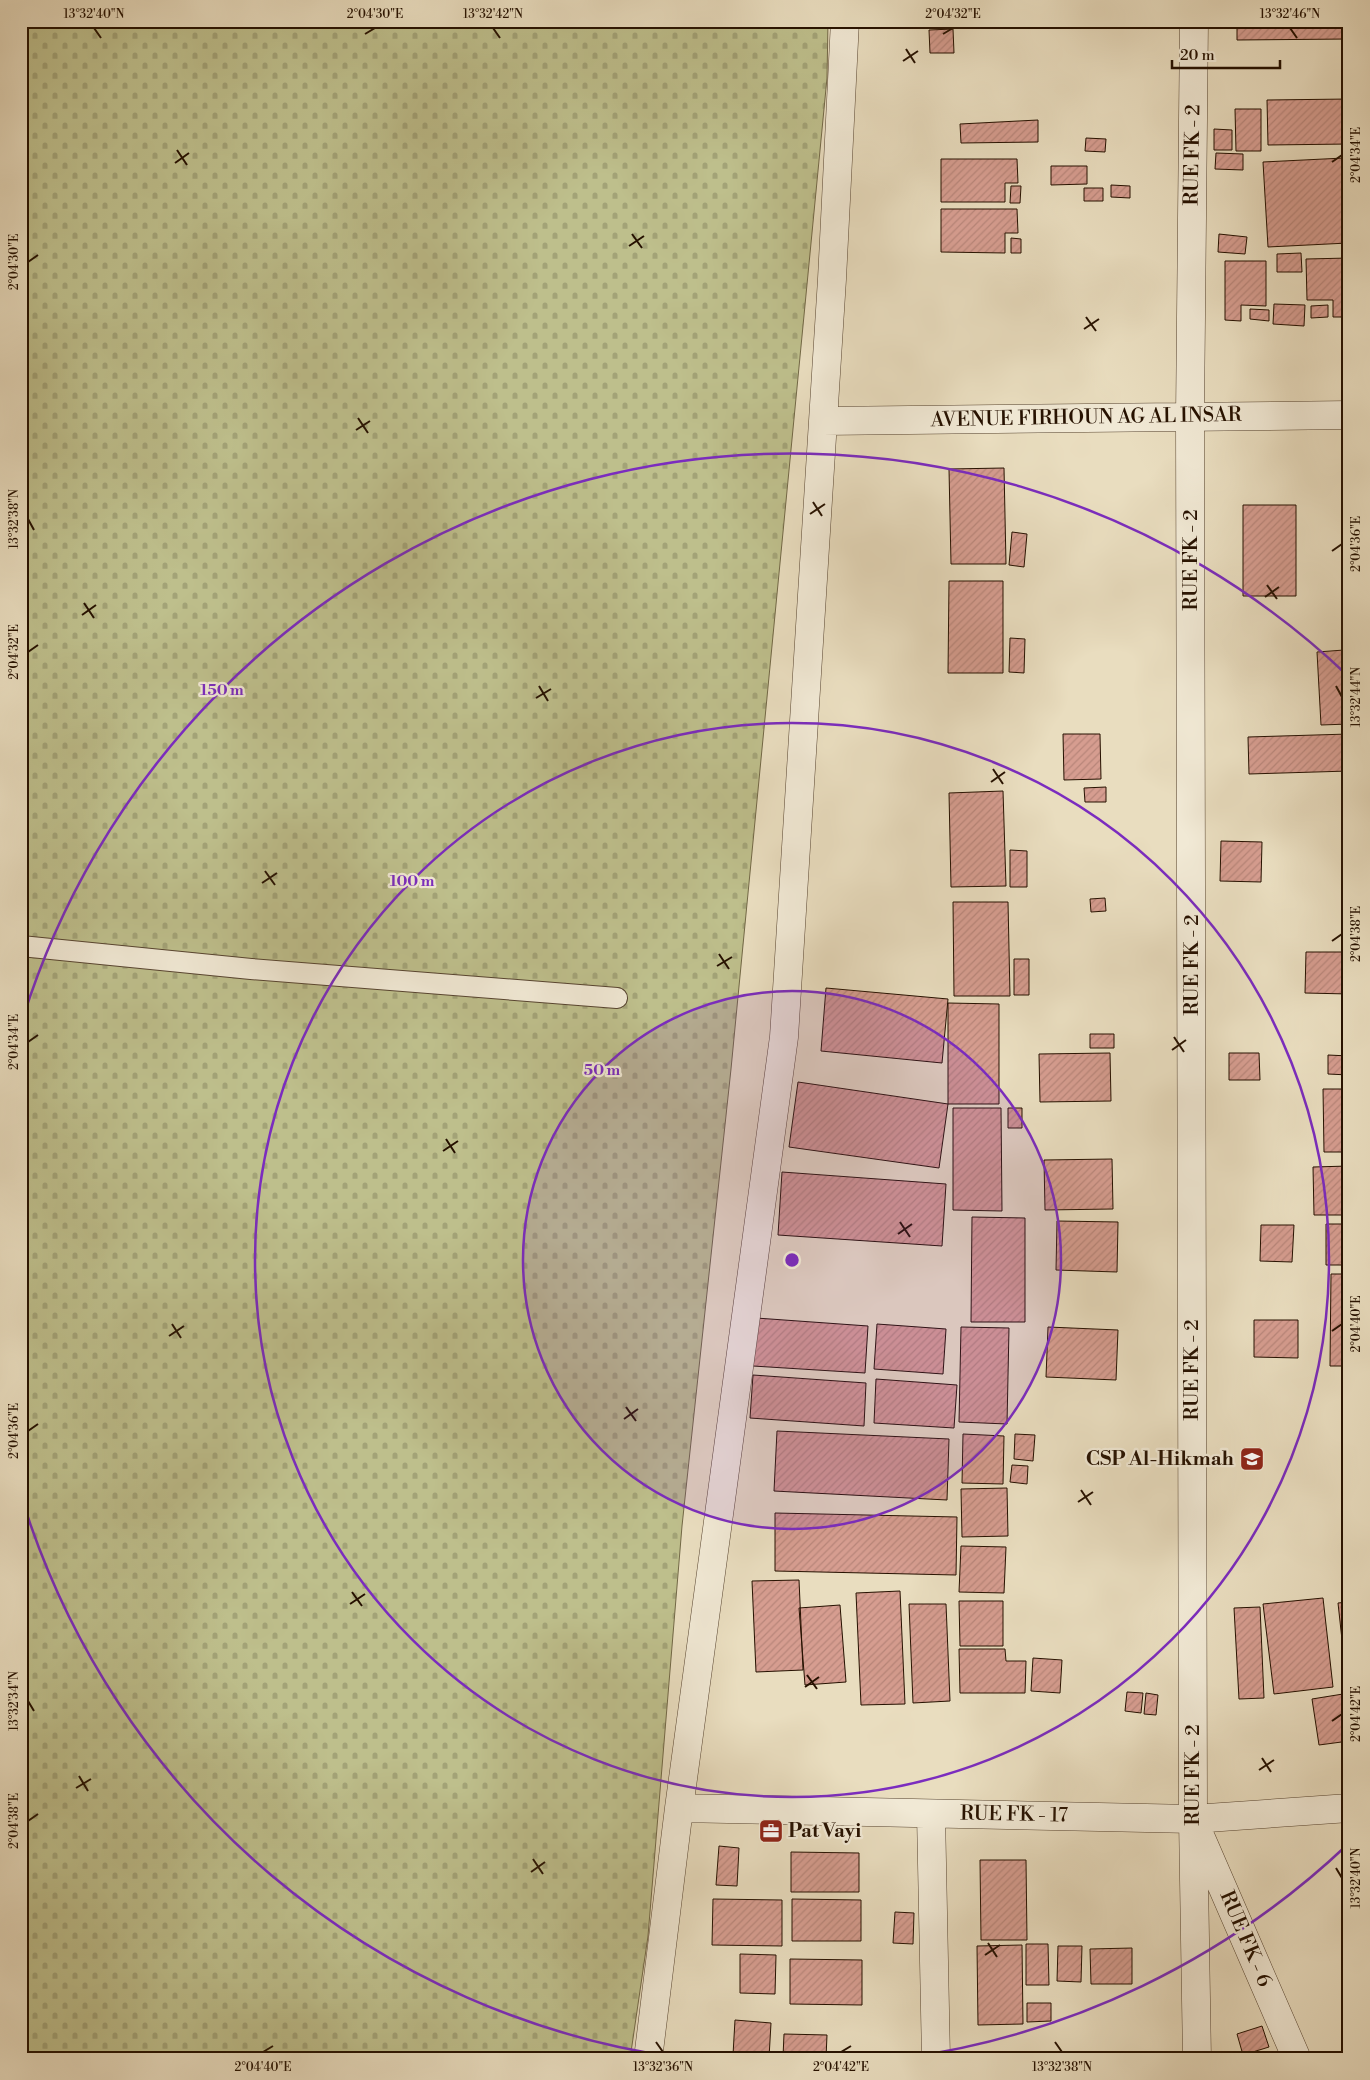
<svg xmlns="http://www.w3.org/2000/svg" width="1370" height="2080" font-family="'Libre Bodoni',serif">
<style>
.cemetery{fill:url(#cemetery-stones);stroke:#726846}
.building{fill:url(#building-hatch);stroke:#261100}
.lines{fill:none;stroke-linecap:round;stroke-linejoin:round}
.service-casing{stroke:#574430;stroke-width:22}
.minor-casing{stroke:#574430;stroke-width:29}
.service{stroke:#f1e9d5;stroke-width:20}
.minor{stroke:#f1e9d5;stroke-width:28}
.ticks{fill:none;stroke:#261100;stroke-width:2}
.ring{fill:none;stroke:#7b2cbf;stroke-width:2.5}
.labels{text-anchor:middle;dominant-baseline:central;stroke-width:4.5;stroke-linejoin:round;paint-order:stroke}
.street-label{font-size:20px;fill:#261100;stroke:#f1e9d5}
.poi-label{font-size:20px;font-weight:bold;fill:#261100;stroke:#f1e9d5;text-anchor:end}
.centre{fill:#7b2cbf;stroke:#f1e9d5;stroke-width:2.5}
.ring-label{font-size:15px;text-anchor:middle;font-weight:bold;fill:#7b2cbf;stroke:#f1e9d5;stroke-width:4.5;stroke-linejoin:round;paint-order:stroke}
.neatline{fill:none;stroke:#261100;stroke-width:2}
.ticks-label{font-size:12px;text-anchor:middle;fill:#261100}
</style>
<defs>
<pattern id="cemetery-stones" width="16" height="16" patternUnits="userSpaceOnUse" patternTransform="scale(1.25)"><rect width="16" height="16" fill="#bebf8c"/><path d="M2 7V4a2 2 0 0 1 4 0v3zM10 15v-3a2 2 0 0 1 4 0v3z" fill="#a3a377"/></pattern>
<pattern id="building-hatch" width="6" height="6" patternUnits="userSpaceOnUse" patternTransform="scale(1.25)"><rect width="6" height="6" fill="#d69d90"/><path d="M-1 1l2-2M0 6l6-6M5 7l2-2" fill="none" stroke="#b8867a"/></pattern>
</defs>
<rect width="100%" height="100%" fill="#e9ddbf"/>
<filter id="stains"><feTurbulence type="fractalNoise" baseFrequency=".004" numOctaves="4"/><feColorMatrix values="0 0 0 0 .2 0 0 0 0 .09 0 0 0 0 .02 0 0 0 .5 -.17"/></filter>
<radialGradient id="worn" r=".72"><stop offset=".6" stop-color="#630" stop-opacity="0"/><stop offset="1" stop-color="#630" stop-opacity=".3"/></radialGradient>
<!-- cemetery -->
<path class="cemetery" d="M21,21H828L827,78L731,1069L682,1526L648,1936L630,2059H21Z"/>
<!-- building -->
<path class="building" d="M1237,21H1349V39L1237,40Z
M953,29L954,53H930L929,30Z
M1349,99V144L1268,145L1267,100Z
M1235,109H1261V151H1236Z
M1038,120V142L961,143L960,124Z
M1214,129L1232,130V150H1214Z
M1086,138L1106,139L1105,152L1085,151Z
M1216,153L1243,154V170L1215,169Z
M1344,158L1348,243L1268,247L1263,162Z
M941,159H1017L1018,183H1005V202H941Z
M1051,166H1087V184L1051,185Z
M1111,185L1130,186V198L1111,197Z
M1011,186H1021L1020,203H1010Z
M1084,188H1103V201H1084Z
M941,209H1017L1018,233H1005V253L941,252Z
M1219,234L1247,237L1245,254L1218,252Z
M1011,238L1021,239V253H1011Z
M1301,253L1302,272H1277V254Z
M1349,258V317H1333V300H1307L1306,259Z
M1225,261H1266V306L1241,305V321L1225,320Z
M1274,304L1305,305L1304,326L1273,324Z
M1328,305V317L1311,318V306Z
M1250,309L1269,310V321L1250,319Z
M1004,468L1006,564H951L949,469Z
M1243,505H1296V596H1243Z
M1012,532L1027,534L1024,567L1009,565Z
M949,581H1003V673H948Z
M1010,638L1025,639L1024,673L1009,672Z
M1344,650L1349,724L1321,725L1317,652Z
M1063,734H1100L1101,779L1064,780Z
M1349,734V771L1249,774L1248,737Z
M1106,787V802H1085L1084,788Z
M1003,791L1006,886L951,887L949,793Z
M1221,841L1262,842L1261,882L1220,881Z
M1010,850L1027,851V887H1010Z
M1105,898L1106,911L1091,912L1090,899Z
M953,902H1008L1010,996H954Z
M1306,952H1349V994L1305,993Z
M1014,959H1029V995H1014Z
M826,988L948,999L942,1063L821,1051Z
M948,1003L999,1004V1104H948Z
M1090,1034H1114V1048H1090Z
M1110,1053L1111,1101L1040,1102L1039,1054Z
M1229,1053H1259L1260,1080H1229Z
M1328,1055L1349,1056V1075L1328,1074Z
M798,1082L948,1104L939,1168L789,1147Z
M1323,1089H1349V1152H1324Z
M953,1108H1001L1002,1211L953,1210Z
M1008,1108H1022V1128H1008Z
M1112,1159L1113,1209L1045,1210L1044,1160Z
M1349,1166V1215H1314L1313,1167Z
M782,1172L946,1184L942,1246L778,1235Z
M972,1217L1025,1218V1322H971Z
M1057,1221L1118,1222L1117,1272L1056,1270Z
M1326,1224H1349V1265H1326Z
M1261,1225H1294L1292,1262L1260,1261Z
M1331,1274H1349V1366H1330Z
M756,1318L868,1326L865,1373L753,1366Z
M1254,1320H1298V1358L1254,1357Z
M877,1324L946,1329L943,1374L874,1369Z
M961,1327L1009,1328L1007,1424L959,1422Z
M1048,1327L1118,1330L1116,1380L1046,1377Z
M753,1375L866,1383L864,1426L750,1418Z
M876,1379L957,1385L954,1428L874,1423Z
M777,1431L949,1439L947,1500L774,1491Z
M963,1434L1004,1436L1003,1484L962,1483Z
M1015,1434L1035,1435L1033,1461L1014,1459Z
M1012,1465L1028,1466L1027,1484L1010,1482Z
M1007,1488L1008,1536L962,1537L961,1489Z
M775,1513L957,1517L956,1575L775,1571Z
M961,1546L1006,1547L1004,1593L959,1592Z
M799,1580L803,1670L756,1672L752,1581Z
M900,1591L905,1704L861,1705L856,1593Z
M1323,1598L1333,1687L1274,1694L1263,1604Z
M959,1601H1003V1646H960Z
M1349,1602V1686H1347L1338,1603Z
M909,1604H946L950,1701L913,1703Z
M840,1605L846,1682L805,1685L799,1608Z
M1260,1607L1264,1698L1239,1699L1234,1608Z
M959,1649H1005L1006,1661H1026L1025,1693H960Z
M1033,1658L1062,1660L1060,1693L1031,1691Z
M1127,1692L1143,1693L1141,1713L1125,1711Z
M1146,1693L1158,1695L1156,1715L1144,1714Z
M1343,1694L1349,1741L1319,1745L1312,1699Z
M719,1846L739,1848L737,1886L716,1885Z
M791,1852L859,1853V1892H791Z
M980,1860H1026L1027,1940H981Z
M713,1899L782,1900V1946L712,1945Z
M792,1899L861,1900V1941H792Z
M895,1912L914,1913L913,1944L893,1943Z
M1026,1944H1048L1049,1985H1026Z
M1022,1945L1023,2024L978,2025L977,1946Z
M1058,1946H1082L1081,1982L1057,1981Z
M1132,1948V1984H1091L1090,1949Z
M740,1954L776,1955L775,1994L740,1993Z
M790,1959L862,1960V2005L790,2004Z
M1027,2003H1051V2021L1027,2022Z
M735,2020L771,2023L769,2058L733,2055Z
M1262,2026L1269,2047L1243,2055L1237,2034Z
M784,2034L827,2035L826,2058L783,2057Z"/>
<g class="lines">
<defs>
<path id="service" d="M21,946L251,969L617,998"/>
<path id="minor" d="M1194,21L1190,416L1193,1819L1197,2059
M823,421L1349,415
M679,1808L1193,1819L1349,1808
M931,1814L936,2059
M1198,1831L1297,2059
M648,2059L679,1808L784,1037L832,279L845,21"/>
</defs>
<!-- service casing -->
<use href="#service" class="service-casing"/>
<!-- minor casing -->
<use href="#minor" class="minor-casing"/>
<!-- service -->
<use href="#service" class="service"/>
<!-- minor -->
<use href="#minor" class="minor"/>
</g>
<!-- ticks -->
<path class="ticks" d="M94,28L101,38M493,28L500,38M1290,28L1297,38M365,34L375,28M943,34L953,28M906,49L915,63M903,61L918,51M177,150L187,165M1332,162L1342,155M175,163L189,153M632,234L642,248M629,246L644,236M28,262L38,255M1086,317L1096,331M1084,329L1099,319M358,418L368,433M356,430L370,421M813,502L822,516M810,514L825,504M28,519L34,530M1332,551L1342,544M1267,585L1277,599M1265,597L1279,587M84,603L94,618M82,615L96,605M28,652L38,645M539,686L548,701M1336,686L1342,697M536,698L551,689M993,769L1003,784M991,782L1005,772M265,871L275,885M262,883L277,873M1332,941L1342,934M719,954L729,969M717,966L732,957M1174,1037L1184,1052M28,1042L38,1035M1172,1050L1186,1040M446,1139L455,1153M443,1151L458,1141M900,1222L910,1237M898,1234L912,1224M172,1324L181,1338M1332,1331L1342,1324M169,1336L184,1326M626,1407L636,1421M624,1419L638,1409M28,1431L38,1424M1081,1490L1091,1505M1078,1502L1093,1492M352,1592L362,1606M350,1604L365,1594M807,1675L817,1689M805,1687L819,1677M28,1701L34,1711M1332,1721L1342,1714M1262,1758L1271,1772M1259,1770L1274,1760M79,1776L88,1791M76,1788L91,1779M28,1821L38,1814M533,1859L543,1874M1336,1868L1342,1878M531,1872L545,1862M988,1943L997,1957M985,1955L1000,1945M656,2042L663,2052M1055,2042L1062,2052M263,2052L273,2046M841,2052L851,2046"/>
<!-- distance rings -->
<circle cx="792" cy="1260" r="269" fill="#7b2cbf" fill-opacity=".12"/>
<g class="ring">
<circle cx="792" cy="1260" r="269"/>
<circle cx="792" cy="1260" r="537"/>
<path d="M1347 1845A806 806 0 0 1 904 2058M680 2058A806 806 0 0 1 23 1502M23 1018A806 806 0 0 1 1347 675"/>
</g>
<!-- icons -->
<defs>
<symbol id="school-square" viewBox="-11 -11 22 22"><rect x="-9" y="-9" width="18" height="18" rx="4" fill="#8f2418" stroke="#f1e9d5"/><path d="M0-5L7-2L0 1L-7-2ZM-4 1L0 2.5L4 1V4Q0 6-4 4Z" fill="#fff"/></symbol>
<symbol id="office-square" viewBox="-11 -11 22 22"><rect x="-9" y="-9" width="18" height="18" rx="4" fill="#8f2418" stroke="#f1e9d5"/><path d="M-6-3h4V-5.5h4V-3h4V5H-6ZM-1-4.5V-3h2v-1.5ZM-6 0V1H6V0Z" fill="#fff"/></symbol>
</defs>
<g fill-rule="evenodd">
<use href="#school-square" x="1238" y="1445" width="28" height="28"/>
<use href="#office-square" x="757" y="1817" width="28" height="28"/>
</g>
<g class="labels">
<!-- street labels -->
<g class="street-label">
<text transform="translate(1193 155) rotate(-89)">RUE FK - 2</text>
<text transform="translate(1086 418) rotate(-1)">AVENUE FIRHOUN AG AL INSAR</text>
<text transform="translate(1191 560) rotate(-90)">RUE FK - 2</text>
<text transform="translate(1192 965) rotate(-90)">RUE FK - 2</text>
<text transform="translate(1192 1370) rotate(-90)">RUE FK - 2</text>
<text transform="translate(1193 1775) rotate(-90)">RUE FK - 2</text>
<text transform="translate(1014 1815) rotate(1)">RUE FK - 17</text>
<text transform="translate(1245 1939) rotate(67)">RUE FK - 6</text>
</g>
<!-- poi labels -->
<g class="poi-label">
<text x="1234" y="1459">CSP Al-Hikmah</text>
<text x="788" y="1831" text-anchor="start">Pat Vayi</text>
</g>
</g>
<circle cx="792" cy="1260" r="8" class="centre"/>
<g class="ring-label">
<text x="222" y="695">150 m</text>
<text x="412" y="886">100 m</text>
<text x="602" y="1075">50 m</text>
</g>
<!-- margin -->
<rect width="1370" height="2080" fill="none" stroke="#e9ddbf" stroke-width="55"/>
<!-- scale -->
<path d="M1172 60v8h108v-8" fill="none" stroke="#261100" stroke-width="2.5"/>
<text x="1180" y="60" font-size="15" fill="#261100" stroke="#f1e9d5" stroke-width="4" paint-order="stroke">20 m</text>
<rect x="28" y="28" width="1314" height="2024" class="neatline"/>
<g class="ticks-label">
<text x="94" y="18">13°32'40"N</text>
<text x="375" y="18">2°04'30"E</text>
<text x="493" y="18">13°32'42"N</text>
<text x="953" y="18">2°04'32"E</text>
<text x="1290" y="18">13°32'46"N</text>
<text transform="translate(1356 155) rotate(-90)" y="4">2°04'34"E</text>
<text transform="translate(14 262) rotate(-90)" y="4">2°04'30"E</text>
<text transform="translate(14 519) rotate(-90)" y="4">13°32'38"N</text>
<text transform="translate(1356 544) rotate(-90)" y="4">2°04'36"E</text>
<text transform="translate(14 652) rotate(-90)" y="4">2°04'32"E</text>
<text transform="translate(1356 697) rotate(-90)" y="4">13°32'44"N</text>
<text transform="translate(1356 934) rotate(-90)" y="4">2°04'38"E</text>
<text transform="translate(14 1042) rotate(-90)" y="4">2°04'34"E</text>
<text transform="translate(1356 1324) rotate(-90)" y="4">2°04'40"E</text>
<text transform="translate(14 1431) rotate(-90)" y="4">2°04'36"E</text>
<text transform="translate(14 1701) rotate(-90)" y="4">13°32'34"N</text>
<text transform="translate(1356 1714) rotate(-90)" y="4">2°04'42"E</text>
<text transform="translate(14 1821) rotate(-90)" y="4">2°04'38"E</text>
<text transform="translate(1356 1878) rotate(-90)" y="4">13°32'40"N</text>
<text x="263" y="2071">2°04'40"E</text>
<text x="663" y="2071">13°32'36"N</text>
<text x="841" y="2071">2°04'42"E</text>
<text x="1062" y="2071">13°32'38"N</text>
</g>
<rect width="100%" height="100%" filter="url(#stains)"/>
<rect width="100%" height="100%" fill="url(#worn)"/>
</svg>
